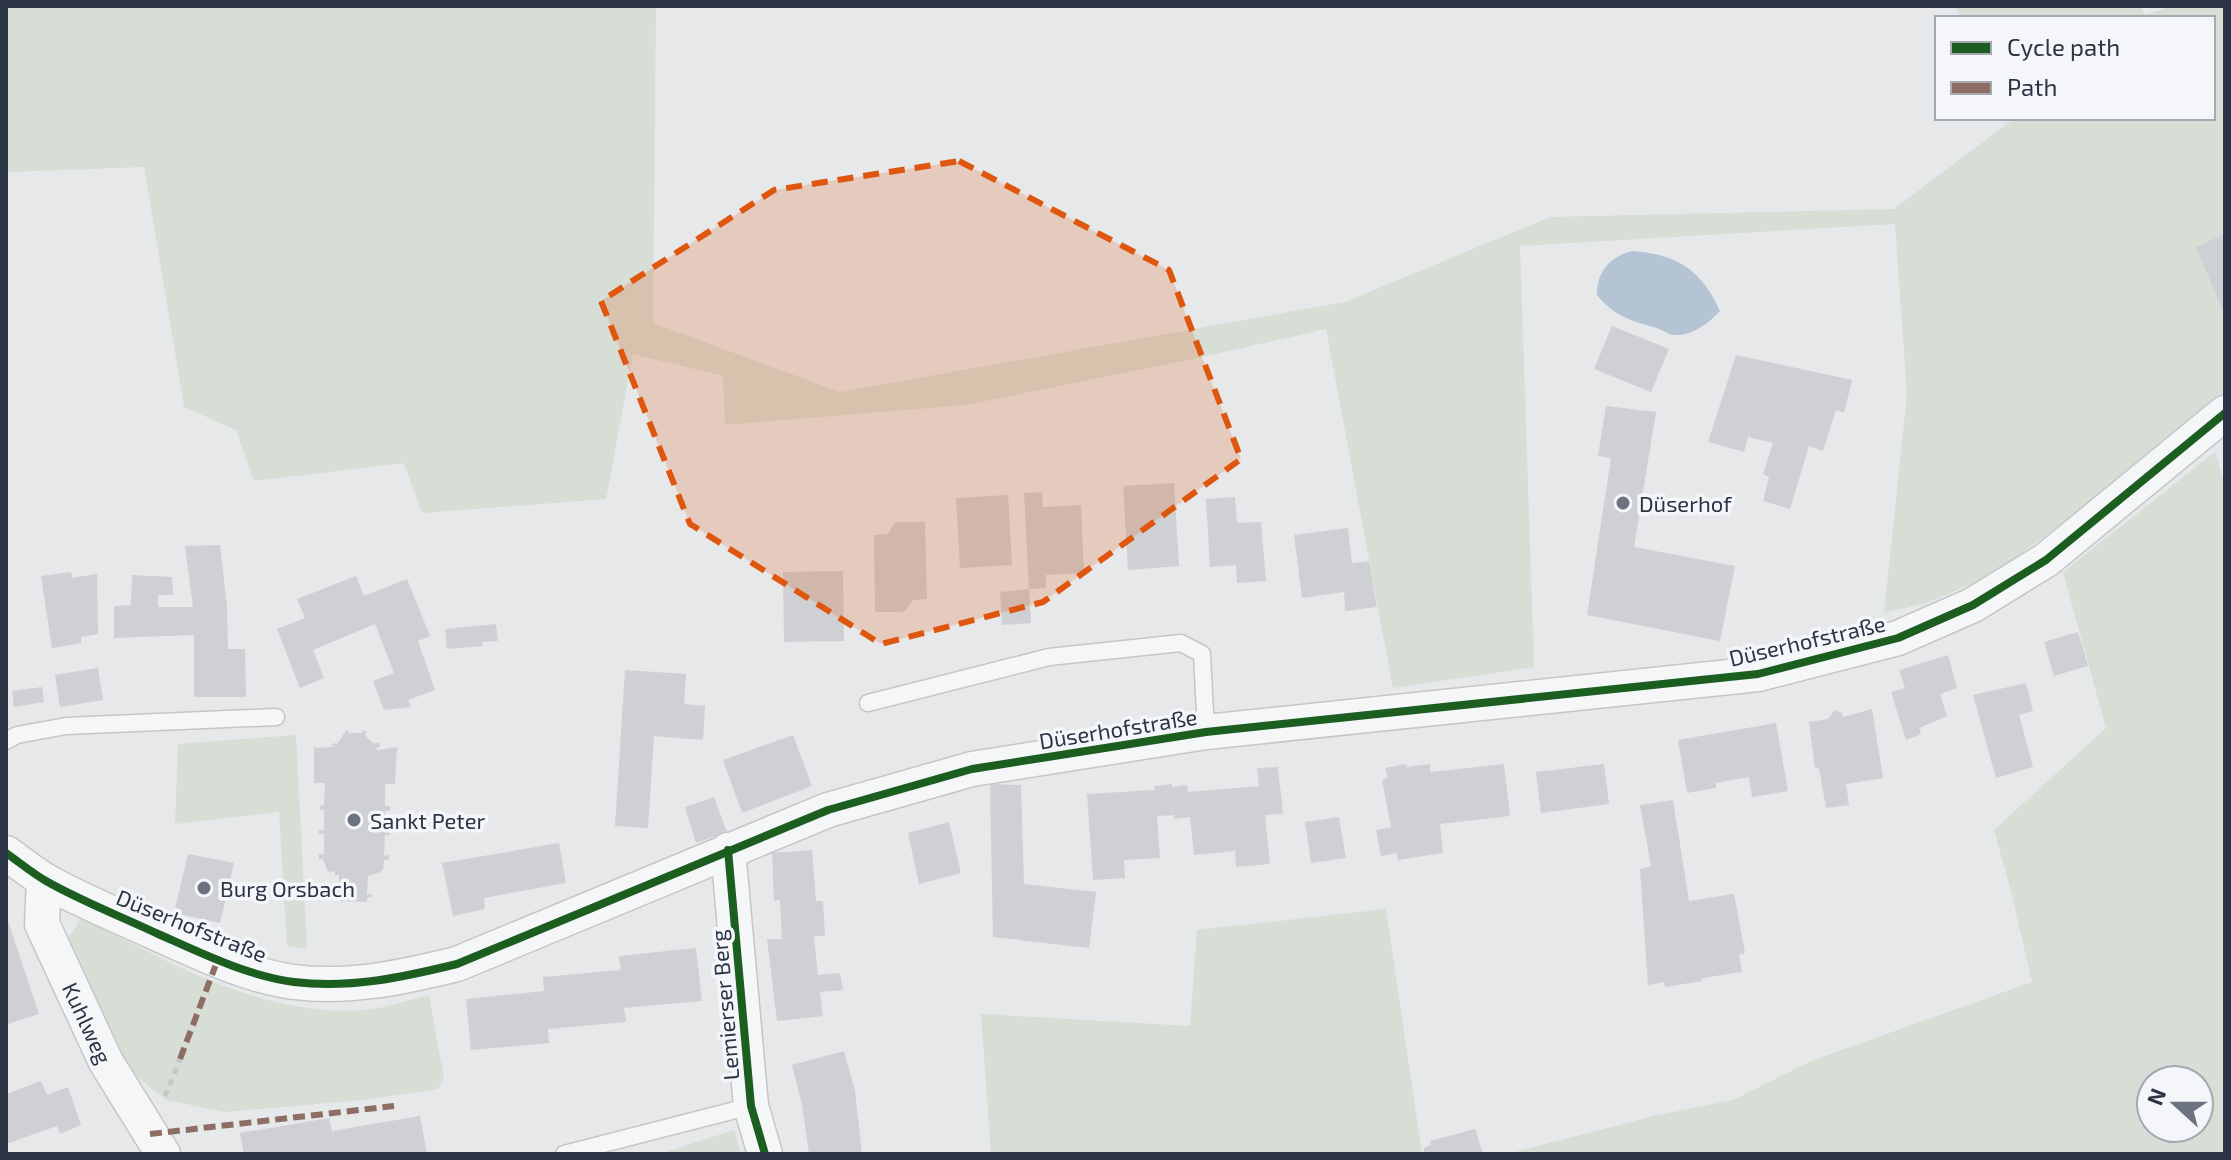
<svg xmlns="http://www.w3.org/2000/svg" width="2231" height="1160" font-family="'Exo 2',sans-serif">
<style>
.green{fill:#d6ded6;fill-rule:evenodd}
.water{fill:#b4c4d5}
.building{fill:#ced0d3}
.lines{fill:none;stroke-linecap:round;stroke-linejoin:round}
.service-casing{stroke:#c4c6c8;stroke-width:19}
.minor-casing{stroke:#c4c6c8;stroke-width:37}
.path{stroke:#c5c6ca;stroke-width:5;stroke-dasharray:6 6;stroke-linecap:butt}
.service{stroke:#f5f6f7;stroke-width:16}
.minor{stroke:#f5f6f7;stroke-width:34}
.quiet{stroke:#8d6e63;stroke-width:6;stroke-dasharray:12 6;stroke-linecap:butt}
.cycleway-casing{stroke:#f4f6f9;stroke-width:13}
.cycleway{stroke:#1b5e20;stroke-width:8}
.marked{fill:#df570f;fill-opacity:0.2;stroke:#df570f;stroke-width:6;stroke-dasharray:16 10;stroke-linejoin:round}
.poi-dot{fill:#6c737f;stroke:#f4f6f9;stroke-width:3}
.labels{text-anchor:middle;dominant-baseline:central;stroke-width:7;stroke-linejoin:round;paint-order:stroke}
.poi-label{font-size:22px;fill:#2b3445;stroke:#f4f6f9;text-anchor:start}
.street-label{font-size:22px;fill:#2b3445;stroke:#f4f6f9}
</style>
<rect width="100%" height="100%" fill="#e6e8ea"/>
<!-- green -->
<path class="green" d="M6,6H656L653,323L840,392L1345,302L1550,217L1894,209L2015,118H2213V18H1962L1955,6H2141L2145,15L2171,6H2225V394L2070,518L1990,576L1927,603L1884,613L1907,395L1895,224L1520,246L1534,667L1393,688L1326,329L1212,355L966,405L725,425L723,376L633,354L606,499L422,513L404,463L254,481L236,430L184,407L144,167L6,172Z
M2215,452L2225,485V1154H1507L1654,1116L1733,1100L1811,1061L2032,982L2011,891L1994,830L2106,728L2063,572ZM2199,1080V1128H2151V1080Z
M296,735L307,949L287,946L279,812L175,824L178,744Z
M1386,909L1422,1154H991L981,1014L1190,1026L1197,930Z
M82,917C168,963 263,1017 363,1010C385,1008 407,1001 429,995L444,1079L438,1089L362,1100L224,1112L167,1100L128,1070L65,943Z
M734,1130L741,1154H660Z"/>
<!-- water -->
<path class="water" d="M1632,251C1676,254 1702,270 1720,311C1709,323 1692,336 1675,335C1669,335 1663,330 1657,328C1632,321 1615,317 1597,295C1597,271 1610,257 1632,251Z"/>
<!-- building -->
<path class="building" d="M2225,234V308L2222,309L2196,247Z
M1612,326L1669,349L1651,392L1594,369Z
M1736,355L1852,380L1844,413L1836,410L1823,451L1809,446L1790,509L1763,501L1769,477L1763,474L1773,443L1748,437L1744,452L1708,442Z
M1606,406L1656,412L1634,547L1735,566L1720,641L1587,615L1611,458L1598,456Z
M1174,483L1179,566L1128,570L1123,486Z
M1042,492L1043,507L1081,505L1084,573L1046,575V588L1029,589L1024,493Z
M1008,495L1012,565L960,568L956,498Z
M1235,497L1237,523L1261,522L1266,581L1237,583L1236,565L1210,567L1206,499Z
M899,522H925L927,599L913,600L906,610L901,612H875L874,535L888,534L894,524Z
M1348,528L1352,563L1369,561L1377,607L1345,611L1344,592L1302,598L1294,535Z
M220,545L227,606L228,649H245L246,697H194V635L114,638V606L131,605L132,575L172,577L173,595H158V607H193L185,546Z
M843,571L844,641L784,642L783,572Z
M71,572L72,578L97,574L98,634L81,637V643L52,648L41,576Z
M356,576L364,596L407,579L430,636L418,641L435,690L408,700L411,707L384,710L373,681L394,673L375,624L313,650L324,678L300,688L277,629L305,618L297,599Z
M1029,589L1031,623L1002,625L1000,592Z
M496,624L498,641L482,642L483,646L447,649L445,629Z
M2078,632L2088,666L2054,676L2044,642Z
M1948,655L1957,688L1940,694L1947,716L1919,728L1921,734L1906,740L1891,692L1905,688L1899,670Z
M98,668L103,700L60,707L55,675Z
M625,670L686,674L684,704L705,706L703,740L654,736L648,828L615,826Z
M2026,683L2033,711L2019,715L2033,767L1996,778L1973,695Z
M42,687L44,702L14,707L12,691Z
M1872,709L1883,778L1846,784L1849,805L1826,808L1819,768H1815L1809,722L1828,719L1835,710L1842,713L1843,717Z
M1776,723L1788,791L1752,797L1749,777L1716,783V788L1687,793L1678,740Z
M347,729L349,733H362L363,730L367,732L365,735L374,744L379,742L380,747L375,748L378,750L397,747L395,784H385V806H390V811H385L384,831H389L390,835H385L384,856L389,855V860H384L383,869L380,872L368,876L367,894H372L371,897L367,898V902L341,901L339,896L335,897V893H339V875H335V871L328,872L323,859H319V854H324V834H319V830H324V810H320V806L324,805L325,783H314V746L317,748L336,747L332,746L333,743L337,744Z
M793,735L812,786L742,813L723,760Z
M1406,764L1407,767L1430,764V772L1504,764L1510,816L1440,824L1443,853L1398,860L1397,853L1381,856L1376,830L1391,827L1382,780L1388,778L1385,768Z
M1604,764L1609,804L1541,813L1536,772Z
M1278,767L1283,814L1265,815L1270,864L1236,867L1235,851L1194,855L1190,817L1174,819V815L1157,816L1160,858L1124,860L1125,878L1093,880L1087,794L1155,790L1154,786L1172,784V787L1187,785L1188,792L1259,786L1257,768Z
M990,784L1021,785L1024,884L1096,892L1089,948L993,937Z
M714,797L727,832L696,843L685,807Z
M1673,800L1689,901L1734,894L1745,953L1739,955L1742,972L1702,978V981L1665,987L1664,982L1648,985L1640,869L1651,866L1640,805Z
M1339,817L1346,858L1311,863L1305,822Z
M949,822L961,873L919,884L908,833Z
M559,843L566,883L484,898L485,909L453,916L442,863Z
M812,850L816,901H823L825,936H814L818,975L840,973L843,990L820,992L823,1016L777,1021L767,939H782L780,900L774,901L772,853Z
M188,854L234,863L220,923L174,913Z
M6,915L39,1014L8,1024L6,1019Z
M696,948L702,1001L624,1008L626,1022L548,1029L549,1043L471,1050L466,999L544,991L543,977L621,970L619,956Z
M844,1051L855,1091L862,1154H809L802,1105L792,1065Z
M41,1081L47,1095L68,1087L81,1125L60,1134L57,1126L6,1144V1094Z
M420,1116L427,1154H244L240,1133L329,1118L332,1131Z
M1475,1129L1483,1154H1425L1423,1148L1431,1145L1430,1141Z"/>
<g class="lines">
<defs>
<path id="service" d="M868,703L1049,657L1181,643L1202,654L1206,732
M6,741L17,735L66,726L276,717
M564,1154L751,1106"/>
<g id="minor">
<path d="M728,850L751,1106L765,1154"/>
<path d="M6,853C19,862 32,873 46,881C81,901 120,916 156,933C199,952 247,976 294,982C350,989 404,977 457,964L828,810L972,769L1206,732L1758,674L1898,638L1973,605L2046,560L2225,413"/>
<path id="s1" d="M44,881L42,924L106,1062L163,1154"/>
</g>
</defs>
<!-- service casing -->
<use href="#service" class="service-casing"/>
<!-- minor casing -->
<use href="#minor" class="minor-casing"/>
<!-- path -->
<path class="path" d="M165,1096L180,1059"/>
<!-- service -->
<use href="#service" class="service"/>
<!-- minor -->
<use href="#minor" class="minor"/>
<!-- quiet -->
<path class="quiet" d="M180,1059L218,959
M150,1134L394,1106"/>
<defs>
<path id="cycleway" d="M728,850L751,1106L765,1154
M6,853C19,862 32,873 46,881C81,901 120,916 156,933C199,952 247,976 294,982C350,989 404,977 457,964L828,810L972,769L1206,732L1758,674L1898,638L1973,605L2046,560L2225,413"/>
</defs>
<!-- cycleway casing -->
<use href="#cycleway" class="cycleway-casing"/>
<!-- cycleway -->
<use href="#cycleway" class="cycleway"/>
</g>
<!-- marked area -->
<path class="marked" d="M959,161L1169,270L1241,459L1043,602L881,644L690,524L601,301L774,190Z"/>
<!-- markers -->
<g class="poi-dot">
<circle cx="1623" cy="503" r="8"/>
<circle cx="354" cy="820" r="8"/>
<circle cx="204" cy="888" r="8"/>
</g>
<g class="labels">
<!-- poi labels -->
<g class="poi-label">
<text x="1639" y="503">Düserhof</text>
<text x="370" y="820">Sankt Peter</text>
<text x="220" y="888">Burg Orsbach</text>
</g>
<!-- street labels -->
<g class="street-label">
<text transform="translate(1807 640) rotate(-13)">Düserhofstraße</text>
<text transform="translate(1118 728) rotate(-9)">Düserhofstraße</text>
<text transform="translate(192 925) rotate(22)">Düserhofstraße</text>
<text transform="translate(724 1005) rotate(-95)">Lemierser Berg</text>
<text stroke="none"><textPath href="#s1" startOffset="152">Kuhlweg</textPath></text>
</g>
</g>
<!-- border -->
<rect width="2231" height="1160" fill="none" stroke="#2b3445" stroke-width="16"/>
<!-- legend -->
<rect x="1935" y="16" width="280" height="104" fill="#f4f6f9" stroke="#a4a8b1" stroke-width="2"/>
<rect x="1951" y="42" width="40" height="12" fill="#1b5e20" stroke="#a4a8b1" stroke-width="2"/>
<text x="2007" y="56" font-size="24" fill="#2b3445">Cycle path</text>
<rect x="1951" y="82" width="40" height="12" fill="#8d6e63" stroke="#a4a8b1" stroke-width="2"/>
<text x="2007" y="96" font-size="24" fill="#2b3445">Path</text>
<!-- north arrow -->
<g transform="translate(2175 1104) rotate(291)"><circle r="38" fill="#f4f6f9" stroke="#a4a8b1" stroke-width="2"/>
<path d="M0-6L14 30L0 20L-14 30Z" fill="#6c737f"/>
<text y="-12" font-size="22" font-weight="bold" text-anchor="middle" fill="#2b3445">N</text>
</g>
</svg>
